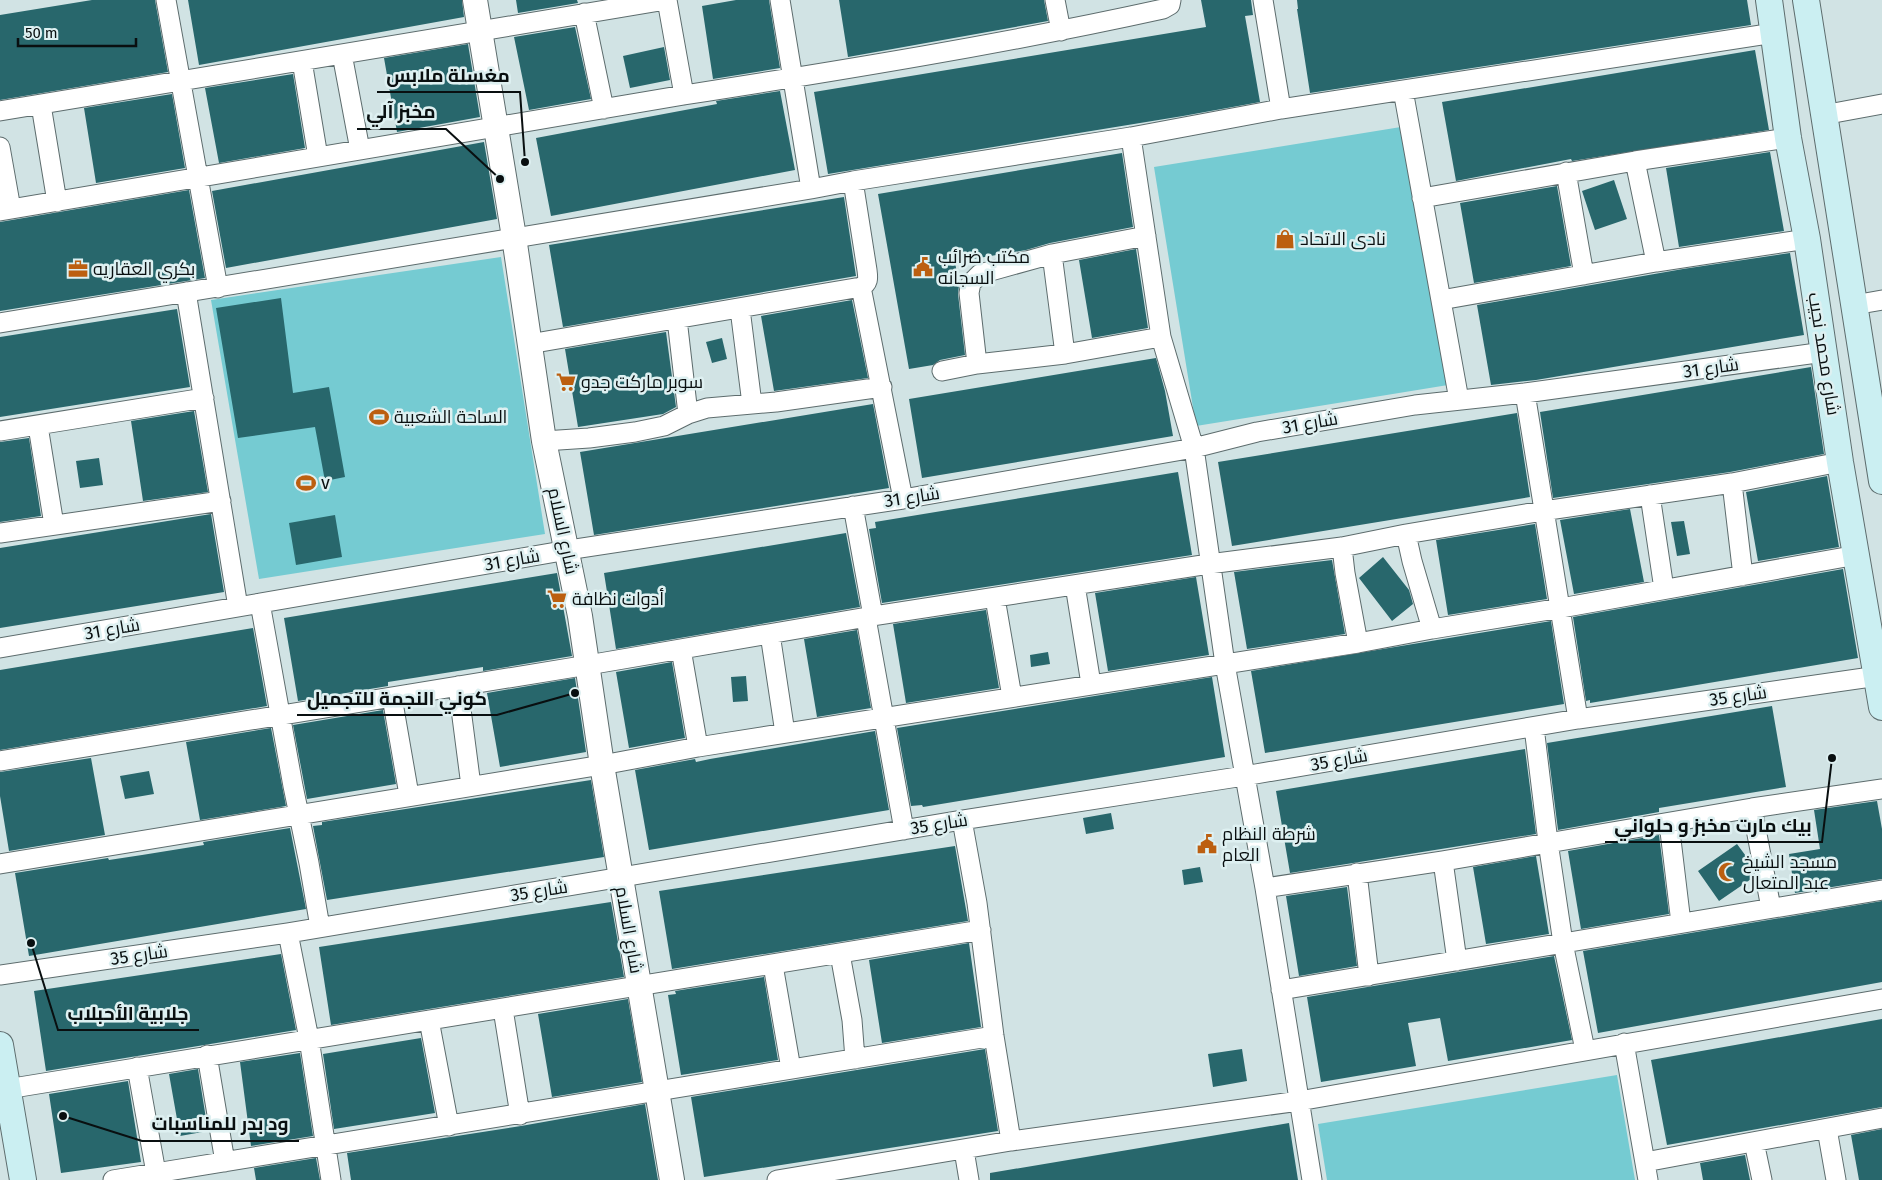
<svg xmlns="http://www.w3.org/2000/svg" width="1882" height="1180" font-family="'Fira Sans',Cairo,sans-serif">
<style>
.green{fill:#75cbd2}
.building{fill:#28676c}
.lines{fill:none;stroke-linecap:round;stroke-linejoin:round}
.minor-casing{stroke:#5d6c6d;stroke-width:21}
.tertiary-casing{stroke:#5d6c6d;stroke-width:26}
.secondary-casing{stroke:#5d6c6d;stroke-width:28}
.minor{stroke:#fff;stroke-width:19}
.tertiary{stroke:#fff;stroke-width:24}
.secondary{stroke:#cbeff2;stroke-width:26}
.labels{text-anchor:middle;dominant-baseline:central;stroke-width:5;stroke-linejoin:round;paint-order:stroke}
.poi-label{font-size:18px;fill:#090f10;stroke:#def0f1;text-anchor:start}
.street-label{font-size:18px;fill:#090f10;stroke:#def0f1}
.leader{fill:none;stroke:#090f10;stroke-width:2}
.callout-dot{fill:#090f10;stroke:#def0f1;stroke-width:2}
.callout-label{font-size:19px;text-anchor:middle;font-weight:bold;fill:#090f10;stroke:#def0f1;stroke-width:5;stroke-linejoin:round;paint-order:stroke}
</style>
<rect width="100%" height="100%" fill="#d1e3e4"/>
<!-- green -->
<path class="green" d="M1407,126L1448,385L1196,426L1154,167Z
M501,257L545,534L259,579L211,300Z
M1617,1075L1635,1180H1327L1318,1124Z"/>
<!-- building -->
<path class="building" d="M92,0H155L168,72L0,100V15Z
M188,0H462L464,17L199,65Z
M516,0H577L578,3L518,13Z
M736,0H769L780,68L713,79L702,6Z
M839,0H1044L1048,21L848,57Z
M1201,0H1251L1253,15L1245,16L1260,102L1183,116L828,174L814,92L1206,27Z
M1297,0H1747L1751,25L1310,93L1297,9H1298Z
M575,27L591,99L529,110L514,37Z
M468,44L480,117L397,132L384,58Z
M664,47L670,80L630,88L623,56Z
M1755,50L1769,130L1572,161L1571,159L1456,181L1442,102Z
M293,74L305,148L219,163L205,88Z
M780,91L795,170L551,216L536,138L717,104L716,101Z
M172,94L185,168L96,183L84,108Z
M484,142L497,219L226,268L212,191Z
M1770,152L1784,231L1679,247L1666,168Z
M1122,153L1133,227L1050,243L1026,250L955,262L959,285L958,294L965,355L940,360L933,365L909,369L878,194Z
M1614,180L1627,219L1595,230L1582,191Z
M1557,186L1571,266L1474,283L1460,203Z
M189,190L205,278L0,311V222Z
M844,197L856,276L563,327L549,245Z
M1136,249L1148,328L1092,338L1079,260Z
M1790,253L1804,335L1536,380L1491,385L1477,305L1683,269Z
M281,298L293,393L329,387L345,477L325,481L315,427L238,438L216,308Z
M852,300L868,378L774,391L761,316Z
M177,309L190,387L0,417V337Z
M666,332L676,407L663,414L578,427L565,349Z
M722,338L727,359L712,363L706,342Z
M1156,358L1165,391L1173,436L922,478L909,399Z
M1811,367L1824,454L1730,472L1553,498L1540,412Z
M873,404L889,488L594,535L580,452Z
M194,411L208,492L143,501L131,421Z
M1517,413L1530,497L1232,546L1218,462Z
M29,438L41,516L0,522V442Z
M99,458L103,485L80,488L76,461Z
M1178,472L1192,555L882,603L869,529L876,528L875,522Z
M1827,476L1839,547L1758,561L1746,492Z
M1630,509L1644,582L1574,594L1560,520Z
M211,514L224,592L0,628V548Z
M335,515L342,557L296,565L289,523Z
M1684,521L1690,554L1677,556L1671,522Z
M1535,524L1547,599L1448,615L1436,540Z
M846,533L860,607L616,649L604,573Z
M1383,557L1409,590L1413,604L1392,621L1359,578Z
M1332,560L1345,634L1247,649L1234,572Z
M1843,569L1858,658L1590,703V700L1586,701L1573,617Z
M557,573L572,656L483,671V667L388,682V686L298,701L284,618Z
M1196,577L1209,655L1108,671L1095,593Z
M986,610L999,688L906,703L893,624Z
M1551,621L1564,704L1265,753L1251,671Z
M253,628L267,706L0,750V670Z
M857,630L871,708L817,717L804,639Z
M1048,652L1050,664L1031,667L1030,655Z
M672,662L685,738L629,748L616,672Z
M746,676L748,701L733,702L731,677Z
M1212,677L1225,757L923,807L922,805L911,806L897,728Z
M575,678L586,752L500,767L487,693Z
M1772,706L1786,787L1659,808V812L1558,830L1547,743Z
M383,710L396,784L307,799L293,725Z
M271,728L286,806L200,820L186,742Z
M875,731L889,810L649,850L635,770L695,759L696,762L710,759Z
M1525,749L1536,834L1290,873L1276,791Z
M91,758L105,835L9,851L0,796V772Z
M149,771L154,794L125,799L120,776Z
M591,780L604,857L327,900L313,826L322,825V822Z
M1877,801L1882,829V879L1795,893L1789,854L1820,849L1814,810Z
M1111,813L1114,829L1086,834L1083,818Z
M290,828L306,909L29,956L15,873L108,858L109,860L142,855L204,845L203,842Z
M1659,835L1669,914L1581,929L1568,851Z
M1737,844L1751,863L1754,877L1719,901L1698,871Z
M955,846L968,921L672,969L659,891Z
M1536,856L1549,934L1486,944L1473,867Z
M1200,867L1203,882L1184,885L1182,870Z
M1347,887L1357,966L1299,976L1286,896Z
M1882,901V982L1598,1033L1583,951Z
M611,902L624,977L331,1025L319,947Z
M969,943L981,1027L882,1043L869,960Z
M281,954L296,1030L46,1071L34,991Z
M1554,956L1572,1040L1448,1061L1440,1018L1408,1023L1416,1066L1321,1082L1307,997Z
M764,977L778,1060L681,1075L668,995L676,994L675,991Z
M628,999L642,1082L552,1097L538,1014Z
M1882,1019V1107L1667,1145L1651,1060Z
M421,1038L435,1113L334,1129L323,1054Z
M985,1049L998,1131L704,1177L691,1097Z
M1242,1049L1247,1081L1213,1087L1208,1054Z
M300,1053L313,1136L251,1146L240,1062Z
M198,1069L208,1131L180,1136L169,1074Z
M128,1081L141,1162L61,1173L49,1094Z
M645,1104L658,1180H351L347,1153L521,1126Z
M1289,1123L1298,1180H990V1173Z
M1882,1129V1180H1859L1851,1135Z
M1745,1155L1750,1180H1703L1700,1163Z
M316,1158L320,1180H256L254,1168Z"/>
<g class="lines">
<defs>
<path id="minor" d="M166,0L218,288
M667,0L684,95
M780,0L811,189
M1055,0L1061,31
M1263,0L1281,109
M584,13L604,109
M342,54L360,150
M302,61L318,157
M1403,90L1459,400
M41,105L57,202
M0,111L666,0
M1823,115L1882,104
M1131,137L1161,337L1194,448L1225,664L1265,888L1312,1180
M0,147L11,209
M1635,161L1656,262
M1566,172L1584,275
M1422,198L1635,161L1788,138
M0,211L684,95C844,70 1004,44 1163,9L1170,5L1171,0
M1052,254L1065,354
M861,287L903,499
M186,292L238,607
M1441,300L1656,262L1807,239
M1854,305L1882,300
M740,309L752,404
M677,319L688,414
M0,323L811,189L853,181L1131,137L1281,109L1774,33
M529,344L861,287C869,283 868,278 867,270L853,181
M977,364L969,293L971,283L980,274L1052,254L1146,236
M942,371L977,364L1065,354L1161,337
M1525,393L1578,719
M38,426L54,525
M0,431L204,398
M544,441L589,438L635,432L664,426L688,414L707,408L776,402L882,387
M1732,483L1743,576
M1650,495L1664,589
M853,506L873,616
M0,533L221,501
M1406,534L1412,561L1432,629
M1342,547L1345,573L1358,643
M1075,585L1091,684
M995,598L1012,697
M260,603L293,786L309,863L320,927
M866,618L904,830
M770,634L785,733
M0,648L568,550L903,499L1194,448L1257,432L1415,405L1525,393L1824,352
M681,649L698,747
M458,686L471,786
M392,697L409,795
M1534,727L1548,842L1563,943L1585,1050
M0,761L588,665L873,616L1209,564L1342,547L1406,534L1543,511L1732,483L1840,462
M1752,808L1771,908
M962,820L977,903L994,1036L1011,1141
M1669,823L1681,923
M1443,861L1457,961
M0,864L602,765L698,747L1358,643L1432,629L1561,608L1857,555
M1357,873L1369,976
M1265,888L1443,861L1752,808L1882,789
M288,933L309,1039L331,1180
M840,954L852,1020L855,1059
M773,965L791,1069
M0,975L288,933L962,820L1244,776L1578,719L1878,676
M1281,990L1882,890
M503,1009L520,1115
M429,1020L449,1126
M1624,1043L1648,1180
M207,1055L225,1162
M137,1067L156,1173
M7,1089L981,930
M1827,1129L1836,1180
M1754,1142L1762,1180
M964,1150L969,1180
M1645,1162L1882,1118
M113,1180L994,1036
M777,1180L1011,1141L1299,1101L1882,999"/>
<path id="tertiary" d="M475,0L514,237L544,441L580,616L602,765L672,1180"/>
<path id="secondary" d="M1769,0L1788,138L1807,239L1840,462L1882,707
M1806,0L1882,481
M0,1045L23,1180"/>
</defs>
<!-- minor casing -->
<use href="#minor" class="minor-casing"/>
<!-- tertiary casing -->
<use href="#tertiary" class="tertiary-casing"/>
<!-- secondary casing -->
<use href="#secondary" class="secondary-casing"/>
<!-- minor -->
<use href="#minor" class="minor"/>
<!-- tertiary -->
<use href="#tertiary" class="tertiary"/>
<!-- secondary -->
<use href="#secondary" class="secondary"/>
</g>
<!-- icons -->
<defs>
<symbol id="shop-bare" viewBox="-9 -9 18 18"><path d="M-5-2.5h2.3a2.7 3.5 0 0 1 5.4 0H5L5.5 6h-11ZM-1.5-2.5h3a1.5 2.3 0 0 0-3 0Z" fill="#bc5f10" stroke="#def0f1" stroke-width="2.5" paint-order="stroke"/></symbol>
<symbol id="civic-bare" viewBox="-9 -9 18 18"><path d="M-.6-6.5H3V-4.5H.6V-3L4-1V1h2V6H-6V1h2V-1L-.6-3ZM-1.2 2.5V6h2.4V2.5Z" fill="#bc5f10" stroke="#def0f1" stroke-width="2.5" paint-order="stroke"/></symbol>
<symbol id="office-bare" viewBox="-9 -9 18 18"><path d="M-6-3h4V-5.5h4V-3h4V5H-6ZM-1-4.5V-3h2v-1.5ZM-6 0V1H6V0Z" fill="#bc5f10" stroke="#def0f1" stroke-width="2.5" paint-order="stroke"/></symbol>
<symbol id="supermarket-bare" viewBox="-9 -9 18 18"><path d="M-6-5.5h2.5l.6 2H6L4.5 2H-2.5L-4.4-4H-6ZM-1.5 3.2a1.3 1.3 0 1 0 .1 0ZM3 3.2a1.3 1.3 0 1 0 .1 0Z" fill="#bc5f10" stroke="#def0f1" stroke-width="2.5" paint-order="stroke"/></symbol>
<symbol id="stadium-bare" viewBox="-9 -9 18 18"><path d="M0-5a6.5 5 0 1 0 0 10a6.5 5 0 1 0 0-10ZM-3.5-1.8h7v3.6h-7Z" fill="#bc5f10" stroke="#def0f1" stroke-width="2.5" paint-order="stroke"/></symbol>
<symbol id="mosque-bare" viewBox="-9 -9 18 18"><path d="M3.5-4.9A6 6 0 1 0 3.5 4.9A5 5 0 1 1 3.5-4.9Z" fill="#bc5f10" stroke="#def0f1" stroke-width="2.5" paint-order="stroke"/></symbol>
</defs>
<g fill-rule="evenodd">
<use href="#shop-bare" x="1271" y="225" width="28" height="28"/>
<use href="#civic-bare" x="909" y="253" width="28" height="28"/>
<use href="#office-bare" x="64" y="255" width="28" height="28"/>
<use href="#supermarket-bare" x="552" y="368" width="28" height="28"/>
<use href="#stadium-bare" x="365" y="403" width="28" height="28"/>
<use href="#stadium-bare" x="292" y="469" width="28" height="28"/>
<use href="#supermarket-bare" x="543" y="585" width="28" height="28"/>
<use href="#civic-bare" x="1193" y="830" width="28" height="28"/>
<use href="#mosque-bare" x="1714" y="858" width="28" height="28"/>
</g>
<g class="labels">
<!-- poi labels -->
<g class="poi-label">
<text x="1300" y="239">نادى الاتحاد</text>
<text x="938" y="257">مكتب ضرائب<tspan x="938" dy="21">السجانه</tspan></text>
<text x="93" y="269">بكري العقاريه</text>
<text x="581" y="382">سوبر ماركت جدو</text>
<text x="394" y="417">الساحة الشعبية</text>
<text x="321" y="483">v</text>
<text x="572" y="599">أدوات نظافة</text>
<text x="1222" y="834">شرطة النظام<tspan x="1222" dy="21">العام</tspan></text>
<text x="1743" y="862">مسجد الشيخ<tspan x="1743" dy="21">عبد المتعال</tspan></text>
</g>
<!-- street labels -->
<g class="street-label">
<text transform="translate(1824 354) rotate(81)">شارع محمد نجيب</text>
<text transform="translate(1711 368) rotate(-8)">شارع 31</text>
<text transform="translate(1310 423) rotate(-10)">شارع 31</text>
<text transform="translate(912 497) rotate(-9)">شارع 31</text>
<text transform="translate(563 531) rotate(78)">شارع السلام</text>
<text transform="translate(512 560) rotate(-10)">شارع 31</text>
<text transform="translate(112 629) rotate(-10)">شارع 31</text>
<text transform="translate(1738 696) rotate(-8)">شارع 35</text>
<text transform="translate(1339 760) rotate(-10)">شارع 35</text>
<text transform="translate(939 824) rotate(-9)">شارع 35</text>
<text transform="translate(539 891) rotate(-9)">شارع 35</text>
<text transform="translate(629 930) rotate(80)">شارع السلام</text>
<text transform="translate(139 955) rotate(-8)">شارع 35</text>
</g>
</g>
<!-- callouts -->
<path class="leader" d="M525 162L520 92H377M500 179L446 129H357M575 693L497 715H297M1832 758L1822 842H1605M31 943L58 1030H199M63 1116L142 1141H299"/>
<g class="callout-dot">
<circle cx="525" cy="162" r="5"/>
<circle cx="500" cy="179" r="5"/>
<circle cx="575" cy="693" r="5"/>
<circle cx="1832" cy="758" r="5"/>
<circle cx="31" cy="943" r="5"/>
<circle cx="63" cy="1116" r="5"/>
</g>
<g class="callout-label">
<text x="448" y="82">مغسلة ملابس</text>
<text x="401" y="118">مخبز آلي</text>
<text x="397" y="705">كوني النجمة للتجميل</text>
<text x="1713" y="832">بيك مارت مخبز و حلواني</text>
<text x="128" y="1020">جلابية الأحبلاب</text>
<text x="220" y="1130">ود بدر للمناسبات</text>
</g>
<!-- scale -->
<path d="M18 38v8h118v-8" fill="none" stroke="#090f10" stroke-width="2.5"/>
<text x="25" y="38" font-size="15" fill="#090f10" stroke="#def0f1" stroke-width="4" paint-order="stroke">50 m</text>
</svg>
